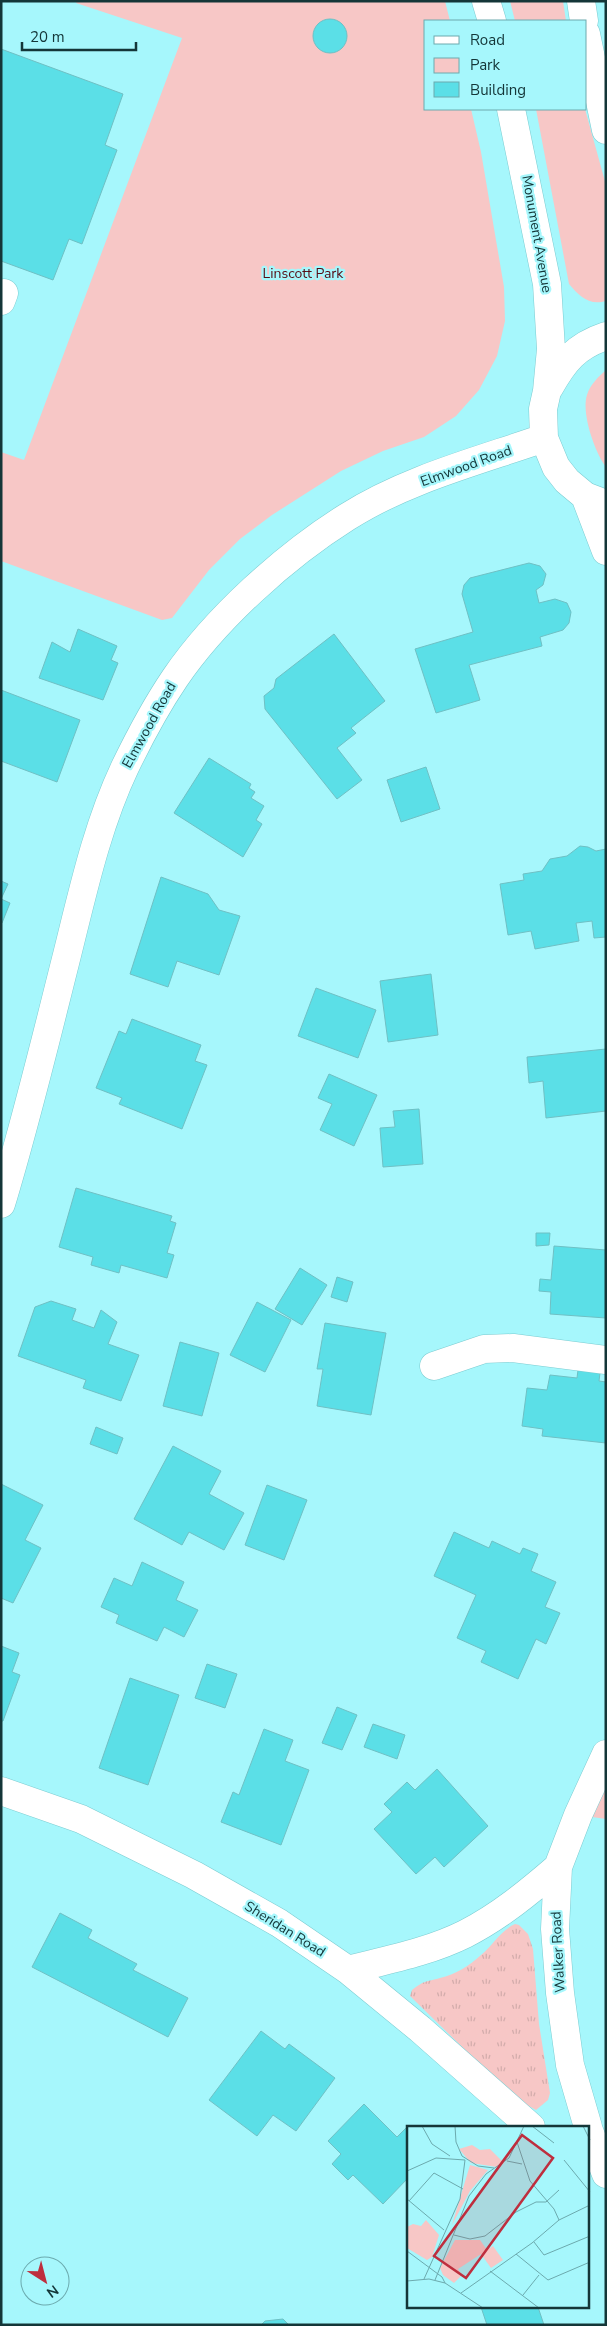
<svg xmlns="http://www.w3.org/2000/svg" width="607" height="2326" font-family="'Nunito Sans',sans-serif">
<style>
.grass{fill:url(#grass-tufts)}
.park{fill:#f7c7c6}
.building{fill:#5bdfe7;stroke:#6fc0c4}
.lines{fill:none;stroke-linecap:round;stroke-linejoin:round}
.minor-casing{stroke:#7cccd1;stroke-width:29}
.minor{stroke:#fff;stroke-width:28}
.labels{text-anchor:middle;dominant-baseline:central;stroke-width:4.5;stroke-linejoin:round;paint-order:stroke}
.street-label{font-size:14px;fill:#143638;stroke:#a6f7fc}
.park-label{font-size:14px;fill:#560c15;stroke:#a6f7fc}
.inset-road{fill:none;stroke:#6caaae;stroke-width:1}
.view{fill:#be2e3e;fill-opacity:0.15;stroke:#be2e3e;stroke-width:2.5}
.inset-edge{fill:none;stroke:#143638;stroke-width:2.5}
</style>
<defs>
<pattern id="grass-tufts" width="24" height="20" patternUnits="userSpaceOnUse" patternTransform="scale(1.25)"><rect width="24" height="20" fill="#f7c7c6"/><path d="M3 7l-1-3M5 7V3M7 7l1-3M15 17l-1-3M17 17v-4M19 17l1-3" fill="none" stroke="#d3acab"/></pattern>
</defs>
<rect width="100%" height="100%" fill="#a6f7fc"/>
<!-- grass -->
<path class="grass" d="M515,1924L519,1925L528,1934L533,1949L539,2024L550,2093L548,2100L536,2110L527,2105L499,2083L410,1996L412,1990C425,1980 426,1982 440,1978C455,1975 470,1965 481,1955C493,1945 501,1930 515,1924Z"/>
<!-- park -->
<path class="park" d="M77,1H445L450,21H426V109H471L481,152L504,287L505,321L497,356L479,390L456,416L424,437L383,451L341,471L272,515L240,539L209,570L172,618L162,620L1,561V452L24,460L182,38L76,3Z
M510,1H563L566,21H515Z
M536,109H585L606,185V301C589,306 579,296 569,284Z
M606,370V467C595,453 581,413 587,395C590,385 598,377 606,370Z
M606,1754V1819L578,1815Z"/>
<!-- building -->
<path class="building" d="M313 36a17 17 0 1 1 34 0a17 17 0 1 1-34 0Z
M1,49L123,94L105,145L117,150L82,244L69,239L53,280L1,261Z
M529,563L540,566L546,574L543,585L536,590L539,603L555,599L567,603L571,612L569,623L563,630L540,637L542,646L469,665L480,700L436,713L415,649L473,632L462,594L464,585L470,578Z
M78,629L117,646L111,660L118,663L103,700L39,678L52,642L70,652Z
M334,634L385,701L351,728L356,733L337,748L362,780L337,799L265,709L264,696L274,688L276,679Z
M1,690L80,720L57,782L1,761Z
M209,758L251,784L249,788L255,792L251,798L264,806L256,820L262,824L243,857L174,813Z
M426,767L440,809L401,822L387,780Z
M580,846L588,847L596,851L606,849V937L594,938L592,921L576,923L579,941L535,949L531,931L508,935L500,884L524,880L523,874L542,871L550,859L567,856Z
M161,877L208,894L219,910L240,916L219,975L177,961L168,987L130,974Z
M1,881L8,884L1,899L10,903L2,923L1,922Z
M431,974L438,1035L388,1042L380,981Z
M316,988L376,1010L358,1058L298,1036Z
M132,1019L201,1045L195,1061L207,1065L182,1129L119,1104L122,1098L96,1088L119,1031L126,1034Z
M606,1049V1111L546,1118L543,1081L529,1083L527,1057Z
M329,1074L377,1095L354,1146L320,1130L332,1104L318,1098Z
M419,1109L423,1164L383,1167L380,1128L395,1127L393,1111Z
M76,1188L172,1216L170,1221L176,1223L167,1253L174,1255L167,1278L121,1265L119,1273L91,1265L93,1257L59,1247Z
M536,1233H550L549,1245L536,1246Z
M554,1246L606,1250V1318L550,1314L551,1292L539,1291L540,1279L551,1280Z
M300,1268L327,1285L302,1325L275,1309Z
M337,1277L353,1282L347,1302L331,1297Z
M51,1301L76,1309L72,1320L94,1328L101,1310L117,1322L108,1344L139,1355L121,1401L83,1388L86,1380L18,1356L35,1307Z
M257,1302L291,1320L265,1372L230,1355Z
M325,1323L386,1333L371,1415L317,1406L323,1369H317Z
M180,1342L219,1353L202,1416L163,1406Z
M578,1370L600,1373L599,1381L606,1382V1443L542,1436L543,1429L522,1426L527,1388L547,1390L550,1375L577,1378Z
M96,1427L123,1438L117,1454L90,1444Z
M173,1446L221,1471L209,1494L244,1513L224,1550L189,1532L182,1545L134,1519Z
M1,1484L43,1505L25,1540L41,1548L13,1603L1,1598Z
M267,1485L307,1500L284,1560L245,1545Z
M454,1532L489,1548L492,1541L520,1554L523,1548L538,1554L531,1571L556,1582L545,1607L560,1613L546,1644L536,1639L518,1679L481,1662L486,1651L457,1638L476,1595L434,1576Z
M142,1562L184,1582L176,1600L198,1610L184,1637L164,1627L157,1641L116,1623L119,1615L101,1607L114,1578L132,1586Z
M1,1646L19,1653L12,1672L20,1675L3,1721H1Z
M207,1664L237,1674L225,1708L195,1698Z
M130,1678L179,1695L148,1785L99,1768Z
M337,1707L357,1715L342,1750L322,1743Z
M373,1724L405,1735L397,1759L364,1747Z
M264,1729L293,1740L285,1761L309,1770L281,1845L221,1822L233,1792L239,1795Z
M437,1769L488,1826L444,1867L435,1857L416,1874L374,1829L392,1812L384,1804L407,1782L415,1790Z
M60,1913L92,1930L88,1938L137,1964L133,1970L188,1998L168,2037L32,1967Z
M261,2031L285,2049L289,2044L335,2078L296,2131L273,2115L257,2136L209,2100Z
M364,2104L397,2137L406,2128L408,2130V2178L383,2204L353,2175L348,2180L332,2164L341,2154L328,2141Z
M481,2307H538L544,2325H487Z
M283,2319L289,2325H261L265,2321Z"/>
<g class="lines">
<defs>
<path id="minor" d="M486,1L492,21
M581,1L584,21
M586,34L606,130
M511,109L547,284L551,349L547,391L543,409L544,438L556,467L567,481L585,496L606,504
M1,301L4,293
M549,388C564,361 576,346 606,336
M585,496L606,551
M1,1204C26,1122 46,1038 67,955C83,891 97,826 125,767C140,736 156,706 175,678C216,618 285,556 347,517C407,479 478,461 544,438
M434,1366L484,1349L513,1348L606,1360
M1,1791L81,1819L194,1875L279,1923L348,1970L420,2029L531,2127
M348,1970C387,1960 429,1952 465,1934C500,1916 529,1892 558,1867
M588,2127L570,2065L560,1993L555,1929L558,1867L578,1815L606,1754
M588,2128L606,2174"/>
</defs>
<!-- minor casing -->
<use href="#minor" class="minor-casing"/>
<!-- minor -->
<use href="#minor" class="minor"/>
</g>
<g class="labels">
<!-- street labels -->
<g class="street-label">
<text transform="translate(537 234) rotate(80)">Monument Avenue</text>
<text transform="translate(466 466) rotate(-20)">Elmwood Road</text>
<text transform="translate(149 725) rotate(-61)">Elmwood Road</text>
<text transform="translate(285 1929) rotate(32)">Sheridan Road</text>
<text transform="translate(558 1952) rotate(-93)">Walker Road</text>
</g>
<!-- park labels -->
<g class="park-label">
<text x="303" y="273">Linscott Park</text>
</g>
</g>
<!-- overview -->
<g transform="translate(407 2126)">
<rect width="182" height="182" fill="#a6f7fc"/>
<path d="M65,19L73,24L83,23L97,37L90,41L64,37L52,23ZM63,39L81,44L63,65L45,99ZM19,94L32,109L25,131L20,134L0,122V101L6,98L14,100ZM48,114H73L80,124L86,120L96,134L84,142L74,128L51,143L55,149L47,157L36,149L33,142Z" fill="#f7c7c6"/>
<path class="inset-road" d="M15,0L25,18L43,30M48,0L49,16L55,30L71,40L87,42M125,0L147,17M176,0L183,14M110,16L123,55L147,83L152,94M157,34L183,66M100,35L115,38M0,45L29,32L58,34L53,73L17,153M0,73L37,104M2,75L27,47L56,63M47,109L63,113L78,110L109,86L129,76H139L152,64M127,116L137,129L183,110M0,125L35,151L38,157M109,128L141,154L183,136M83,145L132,182M28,154L62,70L79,48L102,32L117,0M0,155L22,153L38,157L76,182M54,167L125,117L152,94L183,79M116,169L132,149"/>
<path class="view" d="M115,9L146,32L59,152L27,130Z"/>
<rect width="182" height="182" class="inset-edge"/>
</g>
<!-- border -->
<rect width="607" height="2326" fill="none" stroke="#143638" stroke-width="5"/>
<!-- legend -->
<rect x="424" y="20" width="162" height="90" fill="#a6f7fc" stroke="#6caaae"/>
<rect x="434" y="36" width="25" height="8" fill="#ffffff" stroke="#6caaae"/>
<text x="470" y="45" font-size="15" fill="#143638">Road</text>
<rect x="434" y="58" width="25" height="15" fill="#f7c7c6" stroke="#6caaae"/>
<text x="470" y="70" font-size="15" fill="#143638">Park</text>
<rect x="434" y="82" width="25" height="15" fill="#5bdfe7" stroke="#6caaae"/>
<text x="470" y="95" font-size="15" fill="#143638">Building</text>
<!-- north arrow -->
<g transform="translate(45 2281) rotate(144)"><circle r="24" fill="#a6f7fc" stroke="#6caaae"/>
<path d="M0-4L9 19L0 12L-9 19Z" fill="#be2e3e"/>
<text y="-8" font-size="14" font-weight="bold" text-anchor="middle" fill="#143638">N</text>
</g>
<!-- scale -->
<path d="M22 42v8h114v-8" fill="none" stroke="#143638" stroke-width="2.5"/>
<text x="30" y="42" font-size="15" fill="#143638" stroke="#a6f7fc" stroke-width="4" paint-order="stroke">20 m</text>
</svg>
